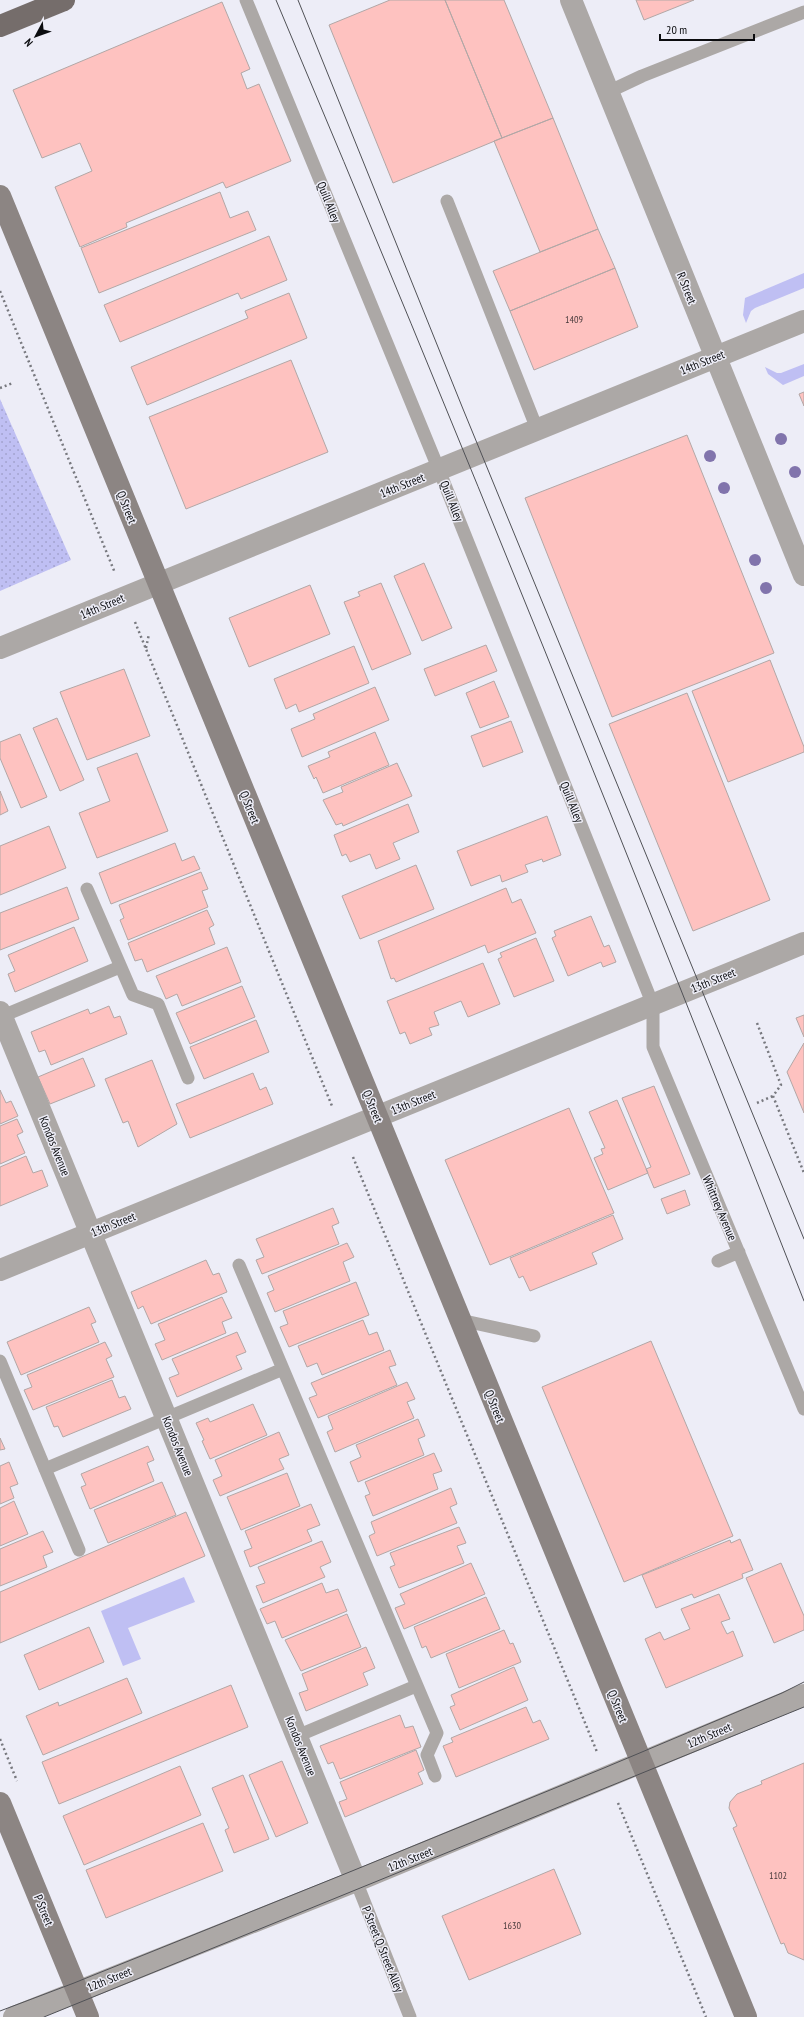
<svg xmlns="http://www.w3.org/2000/svg" width="804" height="2017" font-family="'PT Sans Narrow',sans-serif">
<style>
.green{fill:#bfbff3}
.garden{fill:url(#garden-dots)}
.building{fill:#fec2c0;stroke:#b2a7a6}
.lines{fill:none;stroke-linecap:round;stroke-linejoin:round}
.path{stroke:#78797f;stroke-width:2.5;stroke-dasharray:2 3;stroke-linecap:butt}
.lane{stroke:#aca8a6;stroke-width:13}
.street{stroke:#aca8a6;stroke-width:22}
.secondary{stroke:#8c8583;stroke-width:22}
.primary{stroke:#756d6b;stroke-width:22}
.tram{stroke:#505156;stroke-width:1}
.tree{fill:#8174ac}
.labels{text-anchor:middle;dominant-baseline:central;stroke-width:3;stroke-linejoin:round;paint-order:stroke}
.number-label{font-size:10px;fill:#483a3b}
.street-label{font-size:12px;fill:#0b0c0f;stroke:#ededf7}
</style>
<defs>
<pattern id="garden-dots" width="8" height="8" patternUnits="userSpaceOnUse"><rect width="8" height="8" fill="#bfbff3"/><path d="M2 2h.1M6 6h.1" fill="none" stroke="#a3a3cf" stroke-width="1.8" stroke-linecap="round"/></pattern>
</defs>
<rect width="100%" height="100%" fill="#ededf7"/>
<!-- green -->
<path class="green" d="M804,273V288L755,308L751,311L746,323L743,315L745,298Z
M804,364V376L783,385L768,374L765,367L777,373H781Z
M184,1577L195,1602L128,1628L141,1659L123,1666L101,1611Z"/>
<!-- garden -->
<path class="garden" d="M0,399L71,560L0,591Z"/>
<!-- building -->
<path class="building" d="M390,0H445L502,138L393,183L329,25Z
M445,0H504L553,118L502,138Z
M636,0H694L644,20Z
M222,2L250,69L241,73L247,89L259,84L291,161L226,188L223,182L126,223L127,227L80,247L55,187L92,171L80,143L42,158L13,90Z
M553,118L598,229L540,252L494,141Z
M220,192L230,218L248,211L256,230L99,293L81,248Z
M598,229L615,268L510,311L493,271Z
M269,236L287,280L241,299L238,293L120,342L104,305Z
M615,268L638,327L534,370L510,311Z
M289,293L307,338L147,405L131,367L248,318L245,311Z
M291,360L328,452L186,509L149,417Z
M804,392V406L799,394Z
M687,435L774,653L612,717L525,498Z
M424,563L452,628L422,641L394,576Z
M381,583L411,654L372,670L344,602L360,596L358,592Z
M310,585L330,634L249,667L229,618Z
M486,645L497,671L435,696L424,669Z
M354,646L369,683L299,712L296,704L286,709L274,679Z
M770,660L804,747V752L728,782L692,691Z
M124,669L150,736L87,760L60,692Z
M494,681L509,717L480,728L466,693Z
M375,687L389,720L302,757L291,729L315,719L313,714Z
M687,693L770,900L693,931L609,724Z
M57,718L84,780L60,791L33,728Z
M511,721L523,752L483,767L471,736Z
M375,732L389,765L323,793L316,777L314,779L308,766L330,757L328,752Z
M20,734L47,797L21,808L0,758V742Z
M137,753L168,831L97,858L79,813L110,801L97,768Z
M397,763L412,796L343,826L342,823L336,825L323,800L343,792L341,787Z
M0,791L8,811L0,815Z
M408,804L419,832L393,843L400,859L376,869L370,854L350,862L346,854L342,856L334,835Z
M547,816L561,855L543,862L542,859L525,865L528,872L502,882L500,875L471,886L457,851Z
M49,826L66,868L0,895V846Z
M175,843L182,861L194,856L200,869L111,904L99,873Z
M416,865L434,909L360,939L342,896Z
M201,872L208,889L202,891L208,907L128,940L120,920L124,918L119,905Z
M67,887L79,919L0,950V913Z
M506,888L512,903L521,899L536,933L488,953L485,945L396,982L394,978L391,979L378,941Z
M207,910L214,925L209,928L215,944L147,972L142,959L135,961L128,943Z
M591,916L604,947L609,945L616,962L603,967L601,962L568,976L552,938L556,936L554,931Z
M74,927L88,961L15,992L8,974L15,971L8,955Z
M536,938L554,981L514,997L498,959L502,957L500,953Z
M227,947L241,982L182,1006L177,994L166,999L156,976Z
M483,963L500,1004L468,1017L461,1001L434,1012L439,1025L429,1028L432,1035L410,1044L405,1032L400,1034L387,1001Z
M242,986L255,1017L190,1044L176,1013Z
M109,1006L114,1018L120,1016L127,1034L51,1065L45,1050L39,1052L31,1032L88,1009L90,1014Z
M804,1015V1037L796,1018Z
M256,1020L269,1052L204,1079L190,1047Z
M804,1043V1113L787,1072Z
M83,1058L95,1086L50,1104L38,1077Z
M152,1060L177,1124L138,1147L128,1121L123,1123L105,1079Z
M253,1073L260,1090L266,1087L273,1104L190,1138L176,1104Z
M654,1086L690,1174L654,1188L646,1169L651,1167L622,1098Z
M0,1090L6,1103L11,1101L18,1116L0,1124Z
M617,1100L648,1173L608,1190L594,1158L603,1154L601,1149L605,1148L589,1112Z
M569,1108L614,1213L490,1265L445,1160Z
M17,1119L23,1132L17,1135L25,1153L0,1164V1126Z
M26,1156L33,1173L42,1170L48,1186L0,1206V1167Z
M685,1190L690,1205L667,1214L661,1199Z
M333,1208L339,1223L332,1226L339,1244L262,1274L256,1260L264,1257L256,1239Z
M613,1215L623,1239L592,1253L597,1264L530,1291L523,1276L519,1278L510,1258Z
M347,1243L354,1257L343,1262L350,1281L275,1312L267,1293L274,1290L268,1276Z
M206,1260L213,1275L219,1273L227,1292L151,1324L143,1306L138,1309L131,1292Z
M356,1282L369,1315L289,1347L280,1327L288,1324L283,1311Z
M222,1297L232,1318L222,1322L226,1333L162,1360L155,1344L165,1340L158,1324Z
M89,1307L96,1322L91,1324L99,1342L21,1375L7,1342Z
M363,1320L369,1335L377,1332L384,1350L322,1375L317,1363L307,1367L298,1346Z
M237,1332L246,1352L236,1356L242,1369L177,1397L169,1378L179,1374L172,1359Z
M651,1341L733,1536L624,1582L542,1387Z
M105,1342L112,1356L106,1359L114,1377L33,1410L24,1390L32,1387L27,1375Z
M390,1350L396,1365L389,1367L397,1385L318,1418L309,1398L317,1395L311,1383Z
M112,1380L119,1398L125,1396L131,1409L63,1437L58,1426L54,1427L46,1407Z
M407,1382L415,1399L407,1402L414,1418L335,1452L327,1432L333,1429L328,1416Z
M253,1404L267,1435L210,1459L202,1441L204,1440L196,1423L208,1418L210,1422Z
M418,1419L425,1436L418,1439L424,1455L358,1482L350,1462L361,1457L356,1445Z
M279,1432L289,1455L279,1459L284,1469L220,1496L213,1480L222,1476L215,1460Z
M0,1438L5,1449L0,1450Z
M148,1446L154,1460L147,1463L154,1481L90,1509L81,1487L86,1485L81,1474Z
M434,1453L442,1471L433,1474L438,1489L373,1516L365,1496L370,1494L365,1482Z
M9,1462L18,1484L10,1487L14,1498L0,1504V1466Z
M287,1473L300,1506L241,1530L227,1497Z
M162,1482L176,1515L108,1543L94,1510Z
M451,1488L457,1504L450,1507L457,1523L377,1556L369,1536L375,1533L371,1522Z
M14,1501L28,1534L0,1546V1508Z
M311,1504L320,1525L307,1530L312,1541L250,1567L244,1551L252,1548L245,1531Z
M186,1512L205,1556L0,1643V1592Z
M459,1527L466,1543L457,1546L464,1563L399,1588L390,1567L395,1565L390,1553Z
M43,1531L53,1552L43,1556L47,1567L0,1586V1549Z
M740,1539L753,1570L742,1574L743,1578L694,1598L692,1594L656,1608L642,1575L730,1540L731,1543Z
M322,1541L331,1562L320,1567L325,1577L263,1603L256,1586L265,1583L258,1567Z
M471,1563L485,1594L404,1629L395,1608L405,1604L400,1594Z
M781,1563L804,1616V1630L774,1643L746,1578Z
M322,1583L326,1593L338,1589L347,1611L282,1638L275,1621L267,1624L260,1609Z
M719,1594L730,1619L721,1622L727,1634L733,1631L743,1656L666,1688L645,1639L660,1632L664,1640L690,1629L681,1609Z
M486,1597L500,1629L431,1658L426,1646L422,1648L414,1627Z
M347,1614L361,1647L301,1671L285,1640Z
M89,1627L104,1662L39,1690L24,1655Z
M504,1630L510,1644L513,1643L521,1662L459,1688L446,1654Z
M366,1647L375,1668L363,1673L368,1685L306,1711L299,1693L308,1690L302,1674Z
M514,1667L528,1700L460,1730L450,1707L455,1705L451,1695Z
M127,1678L142,1713L43,1755L26,1716L58,1702L59,1706Z
M231,1685L248,1727L59,1804L42,1762Z
M526,1707L533,1723L540,1720L549,1739L456,1777L443,1746L453,1742L451,1738Z
M400,1715L405,1728L413,1726L421,1747L340,1779L333,1762L328,1764L320,1746Z
M416,1750L424,1770L418,1773L423,1784L345,1817L339,1802L347,1799L340,1782Z
M282,1761L308,1823L276,1837L249,1775Z
M804,1763V1960L788,1953L784,1943L781,1944L733,1828L737,1826L729,1808L730,1802L737,1794L762,1784L761,1781Z
M180,1766L201,1815L84,1865L63,1816Z
M243,1775L269,1839L234,1853L225,1830L229,1828L212,1788Z
M203,1823L223,1871L106,1918L86,1870Z
M554,1869L581,1934L469,1980L442,1916Z"/>
<g class="lines">
<!-- path -->
<path class="path" d="M0,291L115,573
M0,388L13,383
M135,622L332,1106
M146,648L149,634
M757,1023L781,1085L773,1096L804,1173
M757,1103L773,1096
M353,1157L597,1752
M0,1739L17,1781
M618,1803L706,2017"/>
<!-- lane -->
<path class="lane" d="M246,0L439,470L653,1005V1047L804,1409
M608,92L642,76L804,12
M447,201L537,429
M87,889L133,995L158,1004L188,1078
M0,1017L120,967
M718,1261L739,1252
M239,1265L437,1733L427,1755L435,1776
M460,1320L534,1336
M0,1361L79,1550
M45,1469L283,1369
M297,1736L416,1686
M356,1881L410,2017"/>
<!-- street -->
<path class="street" d="M571,0L804,575
M0,648L804,321
M0,1012L356,1881
M0,1270L804,943
M14,2017L356,1881L804,1695"/>
<!-- secondary -->
<path class="secondary" d="M0,196L746,2017
M0,1803L88,2017"/>
<!-- primary -->
<path class="primary" d="M0,26L64,0"/>
<!-- tram -->
<path class="tram" d="M276,0C458,431 633,866 804,1301
M298,0L463,409L804,1239
M0,2011L74,1983L352,1871L604,1768L782,1693L804,1682
M44,2017L804,1707"/>
</g>
<!-- trees -->
<g class="tree">
<circle cx="781" cy="439" r="6"/>
<circle cx="710" cy="456" r="6"/>
<circle cx="795" cy="472" r="6"/>
<circle cx="724" cy="488" r="6"/>
<circle cx="755" cy="560" r="6"/>
<circle cx="766" cy="588" r="6"/>
</g>
<g class="labels">
<!-- number labels -->
<g class="number-label">
<text x="574" y="319">1409</text>
<text x="778" y="1875">1102</text>
<text x="512" y="1925">1630</text>
</g>
<!-- street labels -->
<g class="street-label">
<text transform="translate(329 202) rotate(68)">Quill Alley</text>
<text transform="translate(687 288) rotate(68)">R Street</text>
<text transform="translate(702 362) rotate(-22)">14th Street</text>
<text transform="translate(402 485) rotate(-22)">14th Street</text>
<text transform="translate(452 501) rotate(68)">Quill Alley</text>
<text transform="translate(127 507) rotate(68)">Q Street</text>
<text transform="translate(102 606) rotate(-23)">14th Street</text>
<text transform="translate(572 802) rotate(68)">Quill Alley</text>
<text transform="translate(250 807) rotate(68)">Q Street</text>
<text transform="translate(713 980) rotate(-22)">13th Street</text>
<text transform="translate(413 1102) rotate(-22)">13th Street</text>
<text transform="translate(373 1106) rotate(68)">Q Street</text>
<text transform="translate(55 1146) rotate(68)">Kondos Avenue</text>
<text transform="translate(720 1208) rotate(67)">Whittney Avenue</text>
<text transform="translate(113 1224) rotate(-22)">13th Street</text>
<text transform="translate(495 1406) rotate(68)">Q Street</text>
<text transform="translate(178 1446) rotate(68)">Kondos Avenue</text>
<text transform="translate(618 1706) rotate(68)">Q Street</text>
<text transform="translate(709 1735) rotate(-23)">12th Street</text>
<text transform="translate(301 1746) rotate(68)">Kondos Avenue</text>
<text transform="translate(410 1859) rotate(-22)">12th Street</text>
<text transform="translate(44 1910) rotate(68)">P Street</text>
<text transform="translate(383 1949) rotate(68)">P Street Q Street Alley</text>
<text transform="translate(109 1979) rotate(-22)">12th Street</text>
</g>
</g>
<!-- north arrow -->
<g transform="translate(36 36) rotate(229)" stroke="#ededf7" stroke-width="3" paint-order="stroke">
<path d="M0-3L7 15L0 10L-7 15Z" fill="#0b0c0f"/>
<text y="-6" font-size="11" font-weight="bold" text-anchor="middle" fill="#0b0c0f">N</text>
</g>
<!-- scale -->
<path d="M660 34v6h94v-6" fill="none" stroke="#0b0c0f" stroke-width="2"/>
<text x="666" y="34" font-size="12" fill="#0b0c0f" stroke="#ededf7" stroke-width="3" paint-order="stroke">20 m</text>
</svg>
